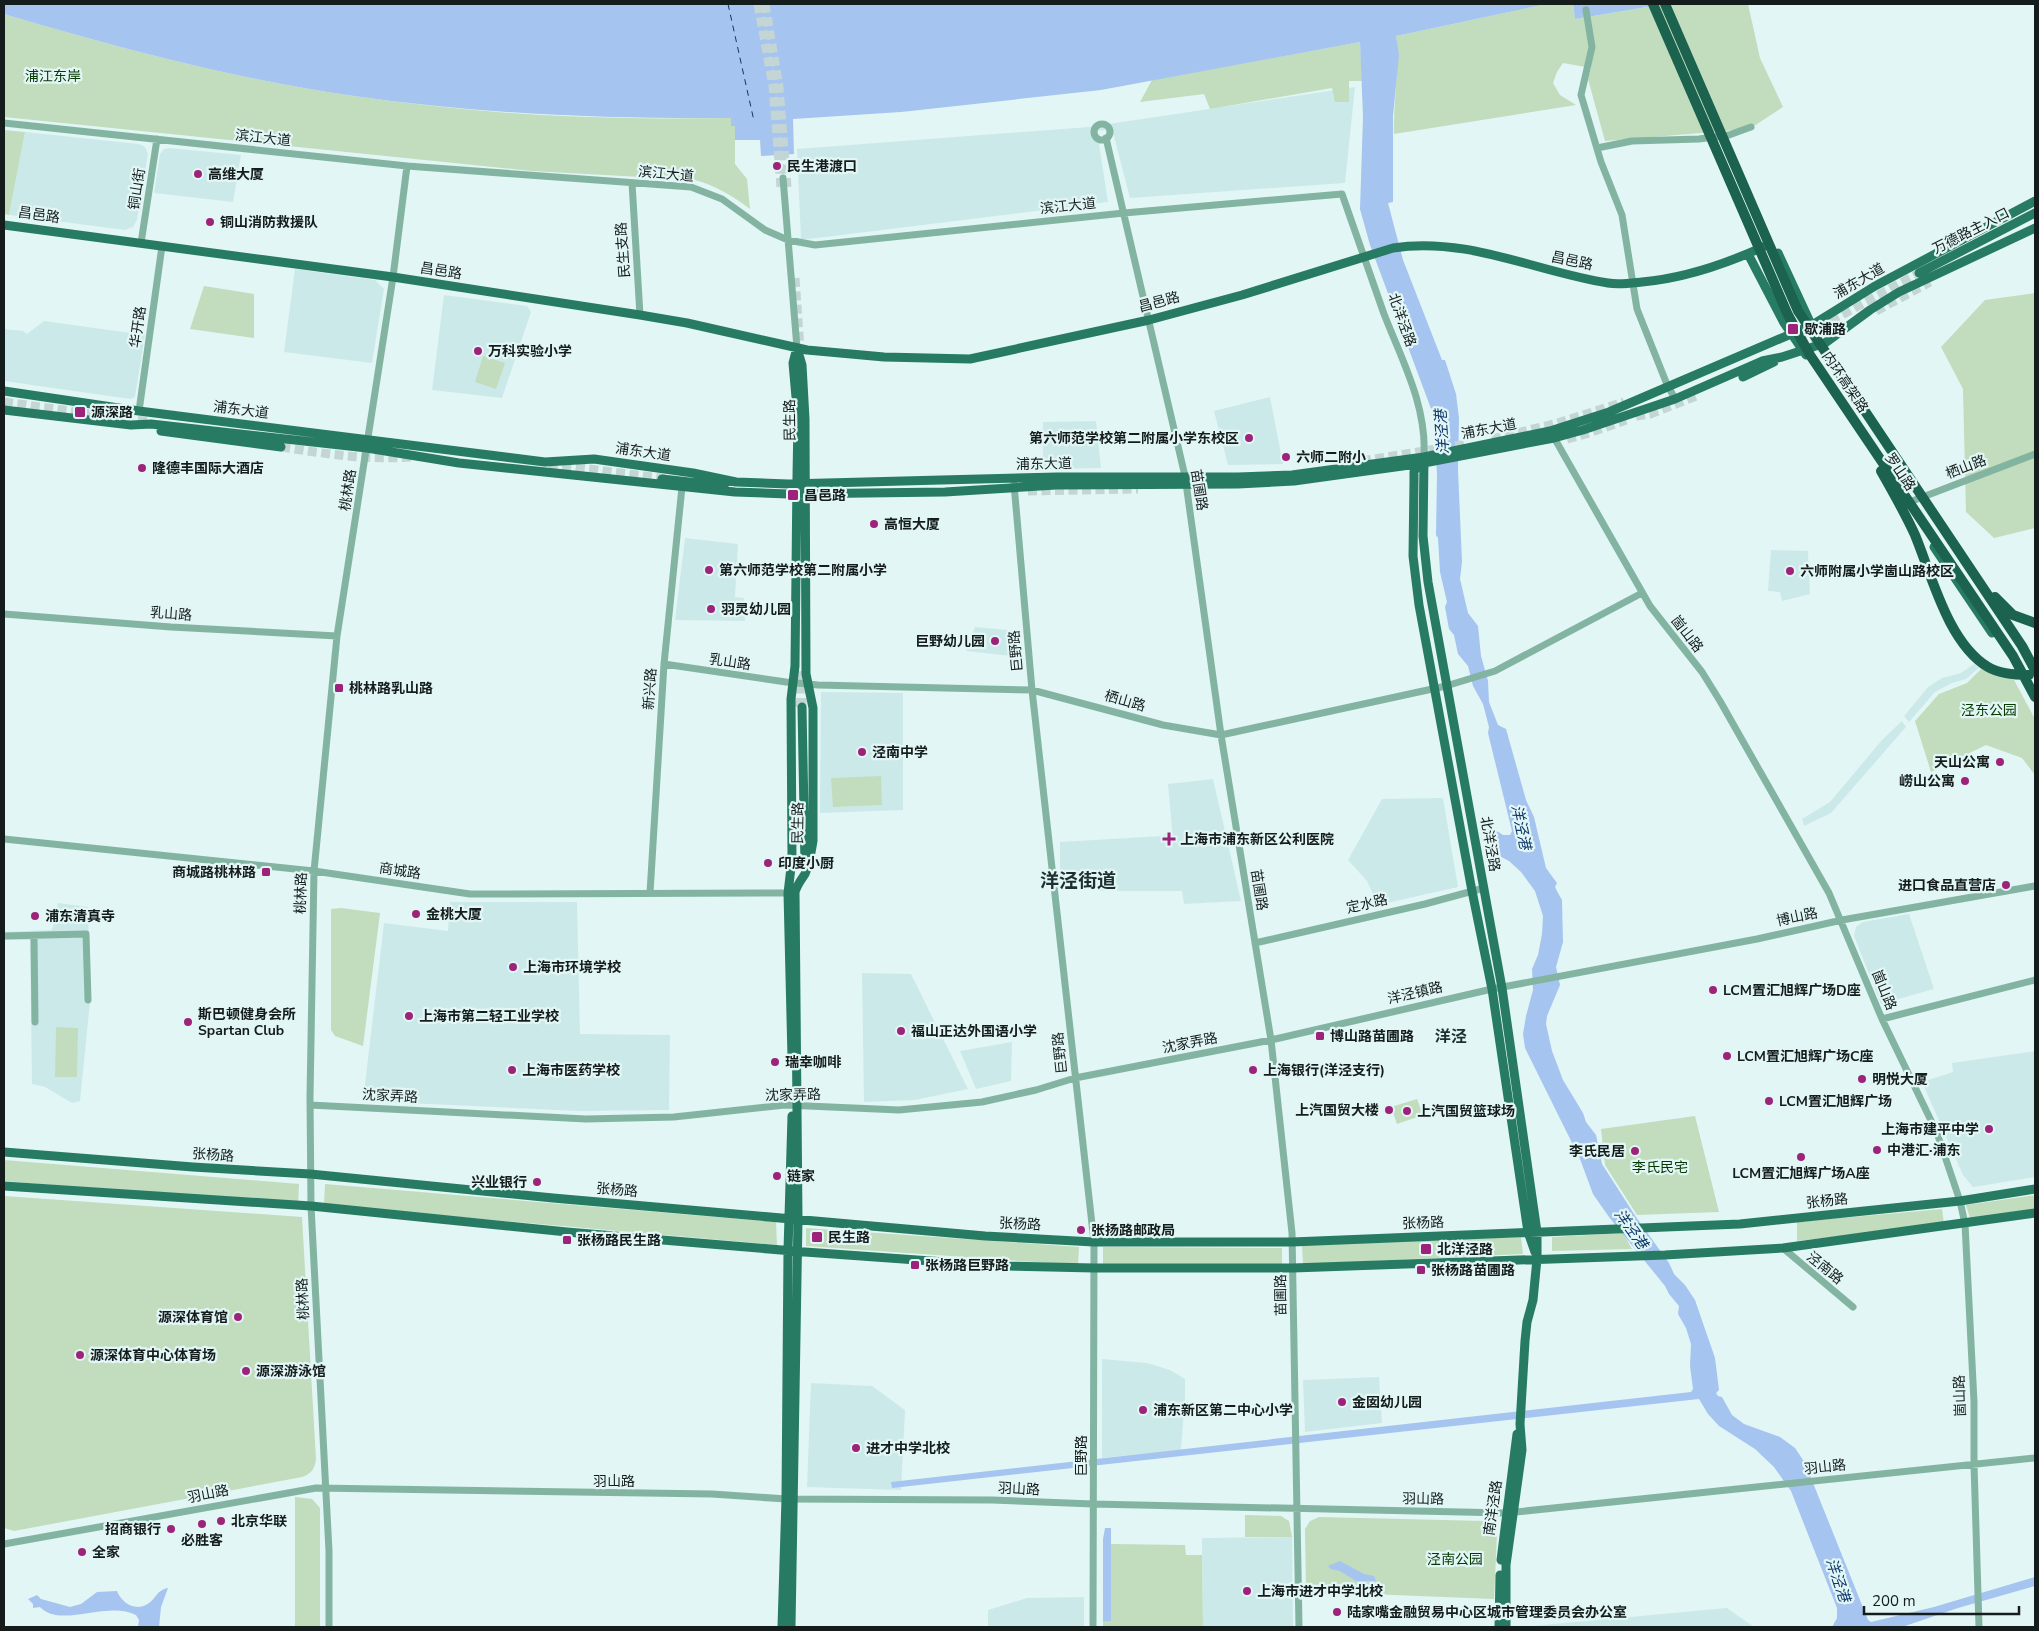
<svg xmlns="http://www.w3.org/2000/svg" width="2039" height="1631" font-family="'Nunito Sans','Noto Sans SC',sans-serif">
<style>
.built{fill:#cce9ea}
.green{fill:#c2dcbe}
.water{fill:#a5c4ef}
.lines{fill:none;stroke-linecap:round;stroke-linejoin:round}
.ferry{stroke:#0e376a;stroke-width:1;stroke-dasharray:6 5;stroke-linecap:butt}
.major-tunnel{stroke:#c3d5d5;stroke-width:9;stroke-dasharray:9 4.5;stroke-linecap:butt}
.minor{stroke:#83b4a2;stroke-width:7}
.major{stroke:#287b63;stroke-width:9}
.highway{stroke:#1b634f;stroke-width:10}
.poi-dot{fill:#9d237a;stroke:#e2f6f6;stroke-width:2}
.labels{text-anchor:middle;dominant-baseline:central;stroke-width:4.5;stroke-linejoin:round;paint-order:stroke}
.park-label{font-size:14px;fill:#053901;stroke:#e2f6f6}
.street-label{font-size:14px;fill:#151c1c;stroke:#e2f6f6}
.poi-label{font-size:14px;font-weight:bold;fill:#151c1c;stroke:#e2f6f6;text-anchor:start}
.water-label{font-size:15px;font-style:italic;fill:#0e376a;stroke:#e2f6f6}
.quarter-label{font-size:16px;font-weight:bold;fill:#1f2f30;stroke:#e2f6f6}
.district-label{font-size:19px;font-weight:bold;fill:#1f2f30;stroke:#e2f6f6}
</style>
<rect width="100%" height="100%" fill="#e2f6f6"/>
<!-- built -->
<path class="built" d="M1355,87L1345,183L1130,198L1112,129L1097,131L1108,202L801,240L797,149L1089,127Z
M25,132L139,144L145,147L148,154L137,220L133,227L125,230L9,215Z
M169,148L241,155L233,202L154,193L160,154L164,149Z
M295,269L375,280L384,289L372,363L284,352Z
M444,295L527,306L531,312L502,398L432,390Z
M44,321L145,335L135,397L130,399L4,381V329L23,331L27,334Z
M1270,397L1283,464L1228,465L1214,411Z
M1096,421L1101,468L1043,469V422Z
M685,538L738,544L735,597L744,598L745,621L675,620Z
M1771,550L1808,551L1810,594L1782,601L1780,592L1768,591Z
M975,627L1019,631L1021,657L966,651Z
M1974,664L1979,668L1966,679L1952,683L1935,692L1909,722L1904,716L1928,687L1942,678L1961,673Z
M821,692L903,693V810L820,813Z
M1902,721L1906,727L1831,813L1804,826L1802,819L1830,802L1882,740Z
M1213,779L1241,901L1184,904L1182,891H1097L1094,872L1060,870V842L1162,836L1172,830L1168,784Z
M1443,798L1458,887L1378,905L1367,881L1348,860L1382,799Z
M450,902H577L580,1034L670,1035L669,1110L579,1111L363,1101L384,923L448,931Z
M58,903L88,907L90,1002L80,1101L72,1103L45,1087L32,1084L30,940H4V932L52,930Z
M1909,914L1934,989L1881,1004L1854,936L1856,927L1863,922Z
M862,973L911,974L968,1089L915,1100L864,1102Z
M1012,1042L1011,1081L976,1089L960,1051Z
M2035,1051V1177L1973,1187L1963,1175L1922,1082L1953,1072L1952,1063Z
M1102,1359L1147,1363L1170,1370L1185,1379V1397L1181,1450L1102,1458Z
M1379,1377L1382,1423L1305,1432L1303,1380Z
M811,1383L872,1386L905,1410L901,1490L807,1487Z
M1292,1537L1293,1627H1203L1202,1538Z
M1084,1597V1627H988V1610L1027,1598Z
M1727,1608L1754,1627H1521Z"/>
<!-- green -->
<path class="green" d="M1547,4H1573L1575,19L1665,4H1748L1760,58L1783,107L1754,126L1737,130L1605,141L1588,79L1591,68L1563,63L1557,72L1553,83L1560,95L1576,105L1394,134C1393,101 1400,69 1396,36Z
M4,14C118,48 235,79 354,96C445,109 537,117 629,118C663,119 697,118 731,118L735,126V164L747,179L750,209C734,197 715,185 695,180L532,171L4,117Z
M1360,42L1362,81H1349V102H1335L1332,88L1210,109L1204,94L1140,102L1152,80Z
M4,130L25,132L9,215L4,214Z
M204,286L254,294V338L190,329Z
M2035,293V528L1994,538L1966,512L1963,389L1941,347L1985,300Z
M483,356L505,363L496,389L475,382Z
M1981,669L2014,680L2035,719V775L2022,758L1986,745L1931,772L1915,721L1939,694L1967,683Z
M881,776L882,805L833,807L831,778Z
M341,908L380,913L363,1046L335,1036L331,1030V909Z
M56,1027L78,1028L77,1077H55Z
M1417,1099L1423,1115L1397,1124L1391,1107Z
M1695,1116L1719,1212L1637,1215L1605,1165L1601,1129Z
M4,1160L299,1184L298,1206L4,1181Z
M325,1184L776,1222L777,1245L324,1205Z
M2035,1195V1209L1970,1218L1966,1205Z
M4,1196L302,1217L316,1459C315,1469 311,1474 302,1477L14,1531L4,1528Z
M1942,1209L1944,1224L1797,1241V1222Z
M806,1228L1079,1247L1078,1265L806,1246Z
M1623,1233L1632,1249L1552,1251V1237Z
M1521,1237L1523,1254L1303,1264L1302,1245Z
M1103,1247L1282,1248V1268L1103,1265Z
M295,1497L312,1499L320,1508V1627H295Z
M1245,1515L1281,1516L1289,1521L1292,1537H1245Z
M1319,1517L1485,1521C1492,1523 1496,1526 1497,1534L1494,1599L1343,1593L1306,1594L1305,1529L1310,1521Z
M1111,1544L1185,1545L1186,1555H1202L1203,1627H1103V1621H1111Z"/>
<!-- water -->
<path class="water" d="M4,4H1547L1396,36L1399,55L1393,116V202L1388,203L1403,260L1442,360H1445L1456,394L1459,418L1458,470L1462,562L1460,579L1468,613L1478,626L1481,656L1488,681L1489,702L1498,725L1506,729L1526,800L1534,817L1546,868L1557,883L1555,887L1558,893L1562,900L1563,942L1556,967L1560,985L1547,1016L1546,1024L1552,1051L1563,1080L1583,1113L1586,1122L1596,1135L1602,1164L1636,1217L1669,1263L1674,1274L1685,1285L1695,1300L1715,1358L1719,1390L1716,1393L1718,1396L1722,1397L1732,1415L1744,1424L1780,1437L1795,1448L1805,1463L1868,1620L1871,1622L1934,1607L2035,1577V1586L1958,1608L1902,1627H1832L1837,1618V1608L1791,1491L1774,1467L1755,1449L1719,1426L1708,1414L1699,1399L892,1488L891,1482L1691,1392L1693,1389L1690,1366L1691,1344L1686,1328L1678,1314L1679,1306L1669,1294L1665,1286L1609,1217L1593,1194L1580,1159L1525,1048L1523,1034L1526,1016L1533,990L1532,969L1538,955L1542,934L1543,916L1535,891L1521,872L1509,861L1488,850L1483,822L1503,835H1510L1512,831L1488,733L1489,727L1483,704L1473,686L1468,666L1458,654L1454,635L1449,629L1445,607L1447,602L1440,572L1438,538L1436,535L1437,474L1433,414L1370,245L1360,209L1363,117L1360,42L1101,90L901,112L793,119L794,154L761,156L760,140H735V126H731V118C604,119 480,114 354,96C235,79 118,48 4,14Z
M1573,4H1665L1575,19Z
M1105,1528H1111V1621H1103V1539Z
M1340,1561L1364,1574L1374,1576L1376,1581H1356L1340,1571L1331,1569L1328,1566Z
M168,1588L161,1607L159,1627H138L139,1620L136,1615C108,1600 60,1629 40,1607L33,1608V1604L28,1599L37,1595L41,1599L70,1607L81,1604L97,1592L117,1591C121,1602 134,1611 146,1605C157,1599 155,1591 168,1588Z"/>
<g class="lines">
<!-- ferry -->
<path class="ferry" d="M728,4L754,121"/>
<!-- major-tunnel -->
<path class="major-tunnel" d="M758,4L773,86L781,187
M765,4L779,87L787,187
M795,278L800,349
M1876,311L1930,282
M1806,332L1827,323L1919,273
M1799,347L1836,333
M4,402L150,422
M1636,416L1650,414L1699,395
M1492,439L1558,423L1624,402
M1567,439L1589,433L1626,420
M281,447C327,454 364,460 411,457
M1362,461L1467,444
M549,464L668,479
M1028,491L1138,489
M796,707V684
M802,707V667"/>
<!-- minor -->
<path class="minor" d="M1586,10L1592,47L1581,95L1601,162L1622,215L1637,309L1666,382L1675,399
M4,123L407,166L691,187L722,199L765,230L788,240L815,245L1124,213L1342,194C1356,234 1370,274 1384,314C1402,360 1427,406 1424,457
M1094 132a8 8 0 1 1 16 0a8 8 0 1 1-16 0Z
M1106,138L1185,476L1221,735L1271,1040L1292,1233L1299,1627
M1597,148L1632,141L1699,139L1729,135L1751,127
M783,178L797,348
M632,183L640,315
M141,243L157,139
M139,411L162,246
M1552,434L1650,606L1702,672L1720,701L1829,893L1882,1019L1937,1133L1960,1201L1965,1224L1974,1402V1464L1979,1627
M1014,484L1032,690L1094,1242L1093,1627
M1907,503L2035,454
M4,614L171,627L337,636
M664,664L786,682L818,685L1032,690L1163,725L1221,735L1446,686L1495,671L1642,593
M4,839L314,871L470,894L792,893
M650,893L664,664L682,487
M4,936L86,934L88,1000
M34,936L35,1022
M1255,943L1425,904L1484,888
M1882,1019L2035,980
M310,1105L586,1119L674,1117L785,1105L899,1110L982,1102L1036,1090L1075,1078L1271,1040L1492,989L1757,939L1842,920L2035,886
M1783,1248L1853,1307
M4,1544L316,1488L712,1494L786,1499L992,1500L1093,1504L1506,1513L2035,1458
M329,1627V1551L311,1206L310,1097L314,871L337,636L393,277L407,166"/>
<!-- major -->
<path class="major" d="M4,225L393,277L640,315L687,323L807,350L884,357L970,359L1149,320L1242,295L1393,248C1466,236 1537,272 1608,283C1619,285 1632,283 1642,282C1686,278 1726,264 1765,246
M1778,253L1809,320
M1748,254L1784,323L1806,355
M1919,273L2035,213
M1743,377L1774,362
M4,391L139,411L545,462L594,459L693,473L736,482L788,484L1057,477H1238L1292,475L1424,457L1550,431L1609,412L1812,325L1875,286L2035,201
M4,410L131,425L151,424L367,448L459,463L735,492L788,494L945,492L1056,485L1238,484L1294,481L1424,463L1554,438L1583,430L1675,399L1762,361L1782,357L1825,343L1870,310L1899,292L2035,228
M161,431L281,447
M1424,459L1423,536L1428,582L1502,988L1537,1232V1259L1533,1300L1527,1322L1525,1341L1520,1424L1522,1450L1506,1565V1627
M1420,460L1414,472V481L1413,556L1419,605L1472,891L1492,989L1528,1232L1535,1252
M662,479L707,484L726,483
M1934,547L1992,633
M802,707L805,865
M792,1058L788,893L792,859L791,699L795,666L797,476L798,420L793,363L797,348
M4,1152L193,1167L310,1174L553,1198L985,1236L1094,1242H1292L1740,1224L1960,1201L2035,1189
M4,1186L311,1206L567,1232L805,1252L1001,1266L1094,1268H1293L1665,1255L1783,1248L2035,1213
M1501,1560L1517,1434
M782,1627L786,1499L788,1250L792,1116
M791,1627L798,1219L795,892C797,885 801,880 805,874C810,863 811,852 813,841V708L806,674L805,419L802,365L797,348
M1499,1627L1500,1575"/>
<!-- highway -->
<path class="highway" d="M1653,4L1788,315L1810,355L2013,656L2035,697
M1665,4L1798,311L2022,646L2035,670
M1881,471C1893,492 1905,513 1915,535C1932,576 1948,643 1988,667C2000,674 2015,675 2029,675
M1995,597L2013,615L2035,623"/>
</g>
<!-- markers -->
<g class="poi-dot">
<circle cx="777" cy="166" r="5"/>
<circle cx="198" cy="174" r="5"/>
<circle cx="210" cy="222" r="5"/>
<rect x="1787" y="323" width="12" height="12" rx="2.5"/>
<circle cx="478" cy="351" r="5"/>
<rect x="74" y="406" width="12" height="12" rx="2.5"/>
<circle cx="1249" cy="438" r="5"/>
<circle cx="1286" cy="457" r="5"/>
<circle cx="142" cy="468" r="5"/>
<rect x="787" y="489" width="12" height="12" rx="2.5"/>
<circle cx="874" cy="524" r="5"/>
<circle cx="709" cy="570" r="5"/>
<circle cx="1790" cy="571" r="5"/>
<circle cx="711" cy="609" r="5"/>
<circle cx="995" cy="641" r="5"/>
<rect x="334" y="683" width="10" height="10" rx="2.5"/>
<circle cx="862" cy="752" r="5"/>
<circle cx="2000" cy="762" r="5"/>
<circle cx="1965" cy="781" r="5"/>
<path d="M1166.5 831.5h5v5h5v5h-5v5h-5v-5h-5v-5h5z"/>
<circle cx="768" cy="863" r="5"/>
<rect x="261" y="867" width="10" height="10" rx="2.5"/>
<circle cx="2006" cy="885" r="5"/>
<circle cx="416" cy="914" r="5"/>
<circle cx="35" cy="916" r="5"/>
<circle cx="513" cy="967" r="5"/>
<circle cx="1713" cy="990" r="5"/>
<circle cx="409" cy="1016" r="5"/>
<circle cx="188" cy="1022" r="5"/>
<circle cx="901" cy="1031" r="5"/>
<rect x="1315" y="1031" width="10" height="10" rx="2.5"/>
<circle cx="1727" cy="1056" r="5"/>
<circle cx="775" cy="1062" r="5"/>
<circle cx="512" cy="1070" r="5"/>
<circle cx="1253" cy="1070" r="5"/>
<circle cx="1862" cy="1079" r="5"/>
<circle cx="1769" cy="1101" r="5"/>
<circle cx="1389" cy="1110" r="5"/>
<circle cx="1407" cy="1111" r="5"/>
<circle cx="1989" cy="1129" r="5"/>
<circle cx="1877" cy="1150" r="5"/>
<circle cx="1635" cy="1151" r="5"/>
<circle cx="1801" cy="1157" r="5"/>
<circle cx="777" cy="1176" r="5"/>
<circle cx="537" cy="1182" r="5"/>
<circle cx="1081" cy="1230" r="5"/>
<rect x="811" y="1231" width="12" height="12" rx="2.5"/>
<rect x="562" y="1235" width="10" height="10" rx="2.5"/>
<rect x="1420" y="1243" width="12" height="12" rx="2.5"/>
<rect x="910" y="1260" width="10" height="10" rx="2.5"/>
<rect x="1416" y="1265" width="10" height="10" rx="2.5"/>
<circle cx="238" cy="1317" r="5"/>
<circle cx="80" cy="1355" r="5"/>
<circle cx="246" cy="1371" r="5"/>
<circle cx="1342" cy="1402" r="5"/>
<circle cx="1143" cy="1410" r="5"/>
<circle cx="856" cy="1448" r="5"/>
<circle cx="221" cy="1521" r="5"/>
<circle cx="202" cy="1524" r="5"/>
<circle cx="171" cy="1529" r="5"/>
<circle cx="82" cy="1552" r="5"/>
<circle cx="1247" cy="1591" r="5"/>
<circle cx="1337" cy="1612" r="5"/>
</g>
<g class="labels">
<!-- park labels -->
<g class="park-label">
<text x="53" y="76">浦江东岸</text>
<text x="1989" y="710">泾东公园</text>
<text x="1660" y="1167">李氏民宅</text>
<text x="1455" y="1559">泾南公园</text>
</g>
<!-- street labels -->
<g class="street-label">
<text transform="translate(263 138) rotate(6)">滨江大道</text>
<text transform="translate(666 174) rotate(5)">滨江大道</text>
<text transform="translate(137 189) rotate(-81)">铜山街</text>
<text transform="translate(1068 206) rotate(-6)">滨江大道</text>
<text transform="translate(39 215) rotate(8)">昌邑路</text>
<text transform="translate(1971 231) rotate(-27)">万德路主入口</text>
<text transform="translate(623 250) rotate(-94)">民生支路</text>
<text transform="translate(1572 261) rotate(12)">昌邑路</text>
<text transform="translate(441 271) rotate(9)">昌邑路</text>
<text transform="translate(1859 281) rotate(-30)">浦东大道</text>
<text transform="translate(1159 302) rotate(-15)">昌邑路</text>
<text transform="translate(1402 320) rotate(70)">北洋泾路</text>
<text transform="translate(138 327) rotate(-82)">华开路</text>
<text transform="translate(1845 382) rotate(56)">内环高架路</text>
<text transform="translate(241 410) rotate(7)">浦东大道</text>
<text transform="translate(790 420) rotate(-91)">民生路</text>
<text transform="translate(1489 429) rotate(-11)">浦东大道</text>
<text transform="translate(643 452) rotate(8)">浦东大道</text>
<text transform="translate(1044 464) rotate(-1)">浦东大道</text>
<text transform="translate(1966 467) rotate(-21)">栖山路</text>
<text transform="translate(1900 472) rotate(56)">罗山路</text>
<text transform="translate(348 490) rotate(-81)">桃林路</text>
<text transform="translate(1199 490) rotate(81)">苗圃路</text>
<text transform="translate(171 614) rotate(4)">乳山路</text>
<text transform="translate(1687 634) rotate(52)">崮山路</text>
<text transform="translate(1016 651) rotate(-95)">巨野路</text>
<text transform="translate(730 662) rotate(8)">乳山路</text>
<text transform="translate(650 689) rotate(-86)">新兴路</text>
<text transform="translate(1125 701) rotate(16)">栖山路</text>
<text transform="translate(798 823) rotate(-89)">民生路</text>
<text transform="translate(1490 844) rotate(80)">北洋泾路</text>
<text transform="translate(400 871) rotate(8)">商城路</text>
<text transform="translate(1259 890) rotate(81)">苗圃路</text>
<text transform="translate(301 893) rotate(-88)">桃林路</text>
<text transform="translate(1367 904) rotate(-13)">定水路</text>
<text transform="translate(1797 917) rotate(-12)">博山路</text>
<text transform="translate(1884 990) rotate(68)">崮山路</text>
<text transform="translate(1415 993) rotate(-13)">洋泾镇路</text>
<text transform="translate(1190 1043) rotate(-11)">沈家弄路</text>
<text transform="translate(1060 1053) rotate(-96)">巨野路</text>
<text transform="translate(793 1095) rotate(-1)">沈家弄路</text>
<text transform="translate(390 1096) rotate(3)">沈家弄路</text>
<text transform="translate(213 1155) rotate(4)">张杨路</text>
<text transform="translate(617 1190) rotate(5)">张杨路</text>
<text transform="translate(1827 1201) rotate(-6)">张杨路</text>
<text transform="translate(1423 1223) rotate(-2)">张杨路</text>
<text transform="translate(1020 1224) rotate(3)">张杨路</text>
<text transform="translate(1825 1268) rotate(39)">泾南路</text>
<text transform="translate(1281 1295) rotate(-91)">苗圃路</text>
<text transform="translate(303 1299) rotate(-93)">桃林路</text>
<text transform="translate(1960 1396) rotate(-92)">崮山路</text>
<text transform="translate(1081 1456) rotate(-90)">巨野路</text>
<text transform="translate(1825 1467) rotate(-6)">羽山路</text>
<text x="614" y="1481">羽山路</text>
<text transform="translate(1019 1489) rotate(3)">羽山路</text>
<text transform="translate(208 1494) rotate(-11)">羽山路</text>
<text transform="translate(1423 1499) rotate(1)">羽山路</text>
<text transform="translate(1493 1508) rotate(-82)">南洋泾路</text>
</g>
<!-- poi labels -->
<g class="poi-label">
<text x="787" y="166">民生港渡口</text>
<text x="208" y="174">高维大厦</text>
<text x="220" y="222">铜山消防救援队</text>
<text x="1804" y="329">歇浦路</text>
<text x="488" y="351">万科实验小学</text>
<text x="91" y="412">源深路</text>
<text x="1239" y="438" text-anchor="end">第六师范学校第二附属小学东校区</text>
<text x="1296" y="457">六师二附小</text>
<text x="152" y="468">隆德丰国际大酒店</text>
<text x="804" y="495">昌邑路</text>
<text x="884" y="524">高恒大厦</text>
<text x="719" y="570">第六师范学校第二附属小学</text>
<text x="1800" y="571">六师附属小学崮山路校区</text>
<text x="721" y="609">羽灵幼儿园</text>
<text x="985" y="641" text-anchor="end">巨野幼儿园</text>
<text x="349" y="688">桃林路乳山路</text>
<text x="872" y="752">泾南中学</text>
<text x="1990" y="762" text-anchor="end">天山公寓</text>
<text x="1955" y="781" text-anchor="end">崂山公寓</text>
<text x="1180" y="839">上海市浦东新区公利医院</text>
<text x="778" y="863">印度小厨</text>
<text x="256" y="872" text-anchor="end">商城路桃林路</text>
<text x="1996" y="885" text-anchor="end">进口食品直营店</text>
<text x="426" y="914">金桃大厦</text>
<text x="45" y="916">浦东清真寺</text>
<text x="523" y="967">上海市环境学校</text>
<text x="1723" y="990">LCM置汇旭辉广场D座</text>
<text x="198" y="1014">斯巴顿健身会所<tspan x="198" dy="16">Spartan Club</tspan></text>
<text x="419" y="1016">上海市第二轻工业学校</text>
<text x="911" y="1031">福山正达外国语小学</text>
<text x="1330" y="1036">博山路苗圃路</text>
<text x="1737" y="1056">LCM置汇旭辉广场C座</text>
<text x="785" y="1062">瑞幸咖啡</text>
<text x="522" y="1070">上海市医药学校</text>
<text x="1263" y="1070">上海银行(洋泾支行)</text>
<text x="1872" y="1079">明悦大厦</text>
<text x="1779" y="1101">LCM置汇旭辉广场</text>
<text x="1379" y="1110" text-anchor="end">上汽国贸大楼</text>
<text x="1417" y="1111">上汽国贸篮球场</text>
<text x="1979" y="1129" text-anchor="end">上海市建平中学</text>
<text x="1887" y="1150">中港汇·浦东</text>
<text x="1625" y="1151" text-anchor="end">李氏民居</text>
<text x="1801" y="1173" text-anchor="middle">LCM置汇旭辉广场A座</text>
<text x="787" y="1176">链家</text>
<text x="527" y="1182" text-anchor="end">兴业银行</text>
<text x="1091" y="1230">张扬路邮政局</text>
<text x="828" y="1237">民生路</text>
<text x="577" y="1240">张杨路民生路</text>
<text x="1437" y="1249">北洋泾路</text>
<text x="925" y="1265">张杨路巨野路</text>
<text x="1431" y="1270">张杨路苗圃路</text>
<text x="228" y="1317" text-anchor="end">源深体育馆</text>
<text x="90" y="1355">源深体育中心体育场</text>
<text x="256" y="1371">源深游泳馆</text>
<text x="1352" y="1402">金囡幼儿园</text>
<text x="1153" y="1410">浦东新区第二中心小学</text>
<text x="866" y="1448">进才中学北校</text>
<text x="231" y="1521">北京华联</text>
<text x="161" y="1529" text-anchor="end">招商银行</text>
<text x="202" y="1540" text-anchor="middle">必胜客</text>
<text x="92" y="1552">全家</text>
<text x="1257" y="1591">上海市进才中学北校</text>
<text x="1347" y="1612">陆家嘴金融贸易中心区城市管理委员会办公室</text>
</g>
<!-- water labels -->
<g class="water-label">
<text transform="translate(1442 432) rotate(-94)">洋泾港</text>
<text transform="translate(1521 827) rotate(78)">洋泾港</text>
<text transform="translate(1631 1229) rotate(54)">洋泾港</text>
<text transform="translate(1838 1580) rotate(71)">洋泾港</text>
</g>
<!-- quarter labels -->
<g class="quarter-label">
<text x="1451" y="1037">洋泾</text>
</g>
<!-- district labels -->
<g class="district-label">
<text x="1078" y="881">洋泾街道</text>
</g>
</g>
<!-- border -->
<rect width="2039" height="1631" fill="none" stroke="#151c1c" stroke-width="10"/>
<!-- scale -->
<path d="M1864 1606v8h155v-8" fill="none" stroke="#151c1c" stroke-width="2.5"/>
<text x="1872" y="1606" font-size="15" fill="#151c1c" stroke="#e2f6f6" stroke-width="4" paint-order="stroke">200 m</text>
</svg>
